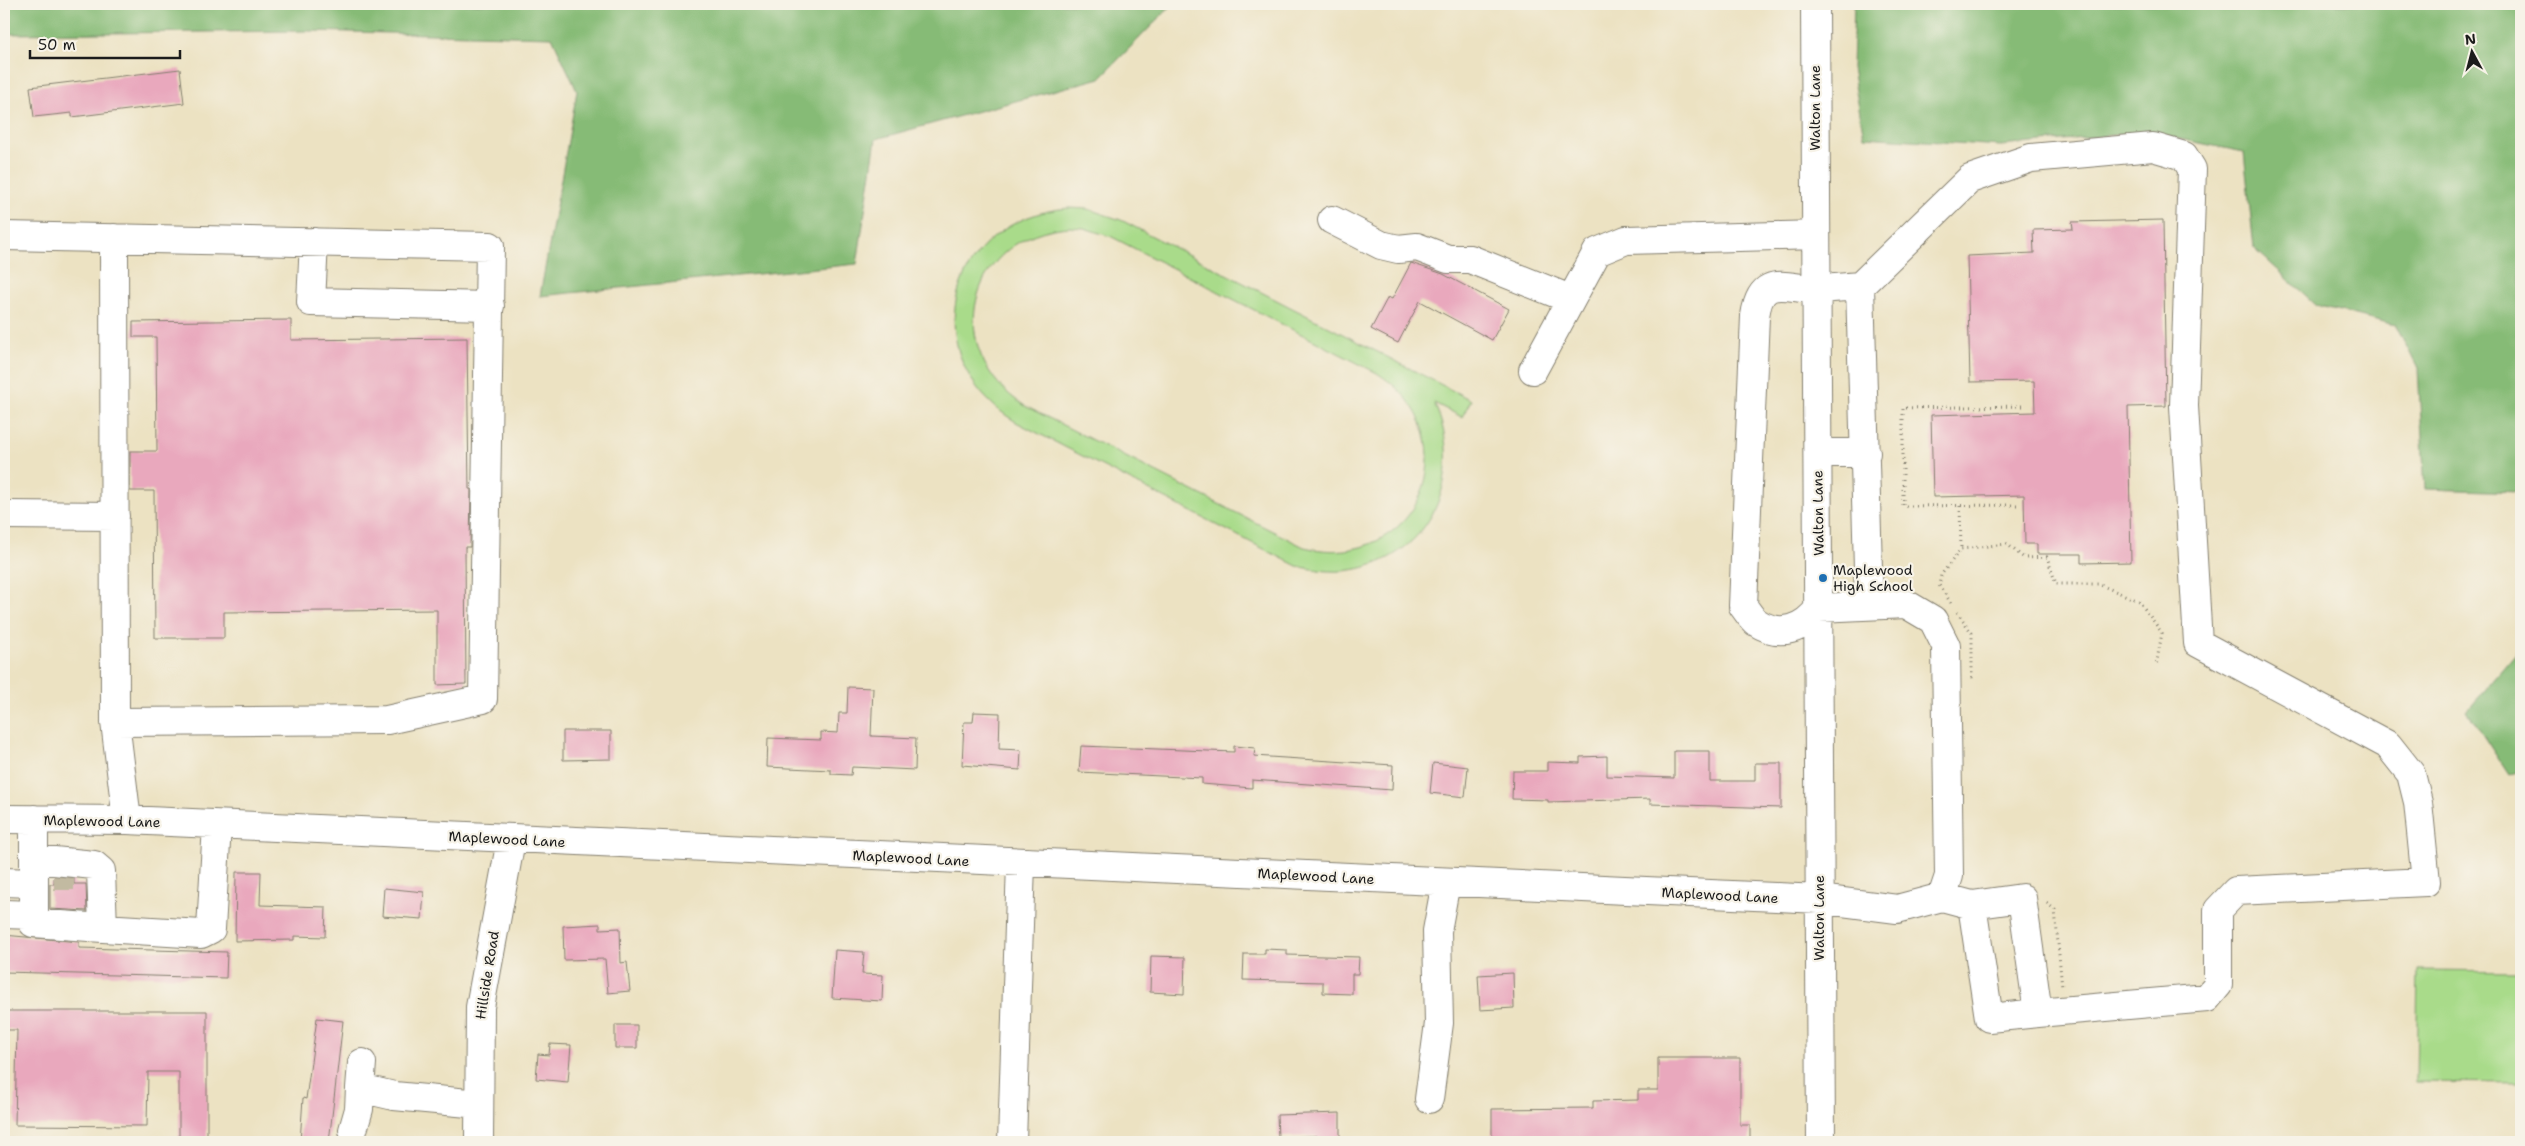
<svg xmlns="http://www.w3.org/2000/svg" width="2525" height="1146" font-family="'Shantell Sans',sans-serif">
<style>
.green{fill:#a9db8a;stroke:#627c53;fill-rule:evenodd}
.forest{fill:#86bb76;stroke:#516c49}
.building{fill:#e9a8bd}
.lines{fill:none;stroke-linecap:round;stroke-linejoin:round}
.minor-tunnel{stroke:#c2baa1;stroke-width:28;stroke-dasharray:28 14;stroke-linecap:butt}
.minor-casing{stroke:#847f6f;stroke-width:30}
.path{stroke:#847f6f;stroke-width:3;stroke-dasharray:1 4;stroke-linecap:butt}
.minor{stroke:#fff;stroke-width:28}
.poi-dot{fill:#1f6fb2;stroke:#f7f3e8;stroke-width:2}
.labels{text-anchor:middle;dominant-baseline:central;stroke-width:4.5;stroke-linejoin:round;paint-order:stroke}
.street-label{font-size:14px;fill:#1c1c1c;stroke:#f7f3e8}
.poi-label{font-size:14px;fill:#1c1c1c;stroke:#f7f3e8;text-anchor:start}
</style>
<rect width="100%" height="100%" fill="#f7f3e8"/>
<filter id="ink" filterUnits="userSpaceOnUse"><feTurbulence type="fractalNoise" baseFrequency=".02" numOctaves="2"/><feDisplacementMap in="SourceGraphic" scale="10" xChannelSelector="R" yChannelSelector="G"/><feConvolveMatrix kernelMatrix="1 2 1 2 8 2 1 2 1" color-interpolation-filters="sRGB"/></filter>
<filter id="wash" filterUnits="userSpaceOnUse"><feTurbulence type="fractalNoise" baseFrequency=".0096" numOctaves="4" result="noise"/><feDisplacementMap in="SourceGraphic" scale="20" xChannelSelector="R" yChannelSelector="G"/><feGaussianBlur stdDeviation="1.12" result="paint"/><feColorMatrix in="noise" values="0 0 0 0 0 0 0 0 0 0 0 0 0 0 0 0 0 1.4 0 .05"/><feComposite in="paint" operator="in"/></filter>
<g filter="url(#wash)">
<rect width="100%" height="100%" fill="#ece2c2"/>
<!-- green -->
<path class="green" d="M1069,208L1088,209L1121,220L1471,400L1462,417L1434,403C1467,473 1432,558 1351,570C1332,573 1315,570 1297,566L1016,422C911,358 947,218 1069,208ZM1069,227L1084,228L1112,237L1377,373C1477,436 1418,575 1304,547L1025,406C939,352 968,234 1069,227Z
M2418,970L2521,971V1083L2416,1082Z"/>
<!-- forest -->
<path class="forest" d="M4,4H1173L1100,78L876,139L857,264L540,296L577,91L552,37L308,31L4,34Z
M1854,4H2521V492L2425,489L2418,369L2396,325L2316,305L2254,248L2244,152L2145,132L2001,146L1864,137L1852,68Z
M2521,613V770L2509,775L2467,711L2516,654Z"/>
<g id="blocks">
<!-- building -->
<path class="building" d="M180,69L184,103L72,117V113L34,117L30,87Z
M2163,220L2166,406L2128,407L2131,562L2081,563V554H2037V544H2025L2024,495L1933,497L1931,415L2035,412L2034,381L1970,382L1967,256L2034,253L2033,230L2073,229L2072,222Z
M1411,263L1443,274L1509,309L1492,340L1420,301L1398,343L1371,329L1388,297L1392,299Z
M291,320V340L467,338L469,489H471L470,547H465L466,684L437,685V610L224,612V638H155L154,491H130V451H157L156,337H133V322Z
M848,687L873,688L871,736L916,738L915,770L852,767L851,775L831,774V770L767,767L768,738L821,740V732L838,733L839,713H847Z
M974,712L1000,713L999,749L1021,750L1020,770L962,765L964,722H973Z
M563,731H611V759L563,760Z
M1081,746L1234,752V746L1255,748L1254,756L1393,765L1392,790L1252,780V788L1202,784V778L1079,772Z
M1674,751H1710V781H1755V763H1781V808L1650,804V799L1548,802V800L1512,799L1513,771H1547V762L1580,763V757L1607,756V776L1674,778Z
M1433,763L1468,767L1465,797L1430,793Z
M236,872H261L260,905L326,907L325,937L294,936V940L235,941Z
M54,877L74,879V884H86L87,911L50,909V884H54Z
M384,888L424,892L422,919L382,916Z
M600,924V929L620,928L621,963L627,962L630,991L608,993L605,959L564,960L563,926Z
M4,935L79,942V948L227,952L226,978L4,972Z
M1265,949L1287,950V955L1359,957L1358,974H1352V994L1323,993V982L1243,980L1244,954H1265Z
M835,950L864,952L862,974L883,975L882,1001L832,998Z
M1151,956L1185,957L1184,994L1150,992Z
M1513,973L1514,1008L1480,1010L1478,975Z
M4,1011H207V1142H179V1072H148L147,1126L15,1125L17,1030H4Z
M317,1018L343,1021L329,1142H300L303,1098L306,1099Z
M615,1025H637V1048H615Z
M550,1044L571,1045L568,1082L536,1079L538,1054L549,1055Z
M1658,1058H1740V1125H1750V1142H1492V1109L1593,1108V1101L1638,1100V1090H1658Z
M1340,1113V1142H1316V1136L1278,1137L1277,1115Z"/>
</g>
</g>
<g filter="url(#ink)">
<use href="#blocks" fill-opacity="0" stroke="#847f6f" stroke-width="1"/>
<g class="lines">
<!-- minor-tunnel -->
<path class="minor-tunnel" d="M54,876H74"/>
<defs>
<path id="minor" d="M1815,4L1821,1142
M1332,220L1381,245L1398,249L1417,247L1448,259H1470L1570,299
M4,236L490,246L483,699L387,720L115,722
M114,238L115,722L127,820
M314,242L311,302L490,306
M1860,286L1970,179L2031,158L2153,147L2184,156L2192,169L2184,406L2198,643L2388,745L2411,774L2418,802L2426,882L2236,891L2218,910V985L2207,998L2038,1013
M1533,370L1597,252L1626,240L1816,235
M1818,453H1866
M4,515L115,516
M4,819L127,820L1819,899L1897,909L1942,897L1949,876L1946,646L1933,620L1906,604L1819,608C1804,629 1780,638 1756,622C1751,618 1747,611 1743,606L1755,316C1761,275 1782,287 1813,289C1829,289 1845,287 1860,286L1869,604
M34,859L94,865L101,871L103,928L201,934L211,929L217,825
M4,882L33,883
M1942,897L1972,905L2022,898L2038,1013L1989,1018L1972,905
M4,914L34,915V819
M34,915L33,923L103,928
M362,1063L360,1088L394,1096L479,1104
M1429,1099L1439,1023L1437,931L1446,882
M353,1130L359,1109L360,1088
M479,1142L480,1007L511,840
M1012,1142L1021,863"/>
</defs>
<!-- minor casing -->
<use href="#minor" class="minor-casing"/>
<!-- path -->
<path class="path" d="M2017,505L1903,506V408L2022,406
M1960,506L1961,549
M1951,603L1939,585L1941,575L1961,549L2007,544L2024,558L2047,557L2056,584H2098L2139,601L2162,633L2156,666
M1957,612L1972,633V682
M2047,903L2055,910L2062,988"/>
<!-- minor -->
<use href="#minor" class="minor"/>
</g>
</g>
<!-- markers -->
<circle class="poi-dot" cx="1823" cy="578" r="5"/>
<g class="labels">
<!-- street labels -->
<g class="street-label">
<text transform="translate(1815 108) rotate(-90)">Walton Lane</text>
<text transform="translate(1818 513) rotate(-91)">Walton Lane</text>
<text transform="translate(102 821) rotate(1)">Maplewood Lane</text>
<text transform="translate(507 839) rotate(3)">Maplewood Lane</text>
<text transform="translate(911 858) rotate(3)">Maplewood Lane</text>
<text transform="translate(1316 876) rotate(3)">Maplewood Lane</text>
<text transform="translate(1720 895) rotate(3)">Maplewood Lane</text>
<text transform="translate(1819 918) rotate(-90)">Walton Lane</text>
<text transform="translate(487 975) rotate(-81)">Hillside Road</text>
</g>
<!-- poi labels -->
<g class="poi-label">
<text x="1833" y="570">Maplewood<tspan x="1833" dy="16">High School</tspan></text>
</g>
</g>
<!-- margin -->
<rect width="2525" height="1146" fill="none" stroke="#f7f3e8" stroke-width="20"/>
<!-- north arrow -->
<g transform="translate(2472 52) rotate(353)" stroke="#f7f3e8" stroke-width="4" paint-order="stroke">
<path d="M0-4L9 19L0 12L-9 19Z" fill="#1c1c1c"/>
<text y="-8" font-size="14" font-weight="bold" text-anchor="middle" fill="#1c1c1c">N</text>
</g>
<!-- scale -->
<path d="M30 50v8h150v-8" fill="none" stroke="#1c1c1c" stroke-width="2.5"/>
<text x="38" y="50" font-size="15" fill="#1c1c1c" stroke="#f7f3e8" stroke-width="4" paint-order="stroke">50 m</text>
</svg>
